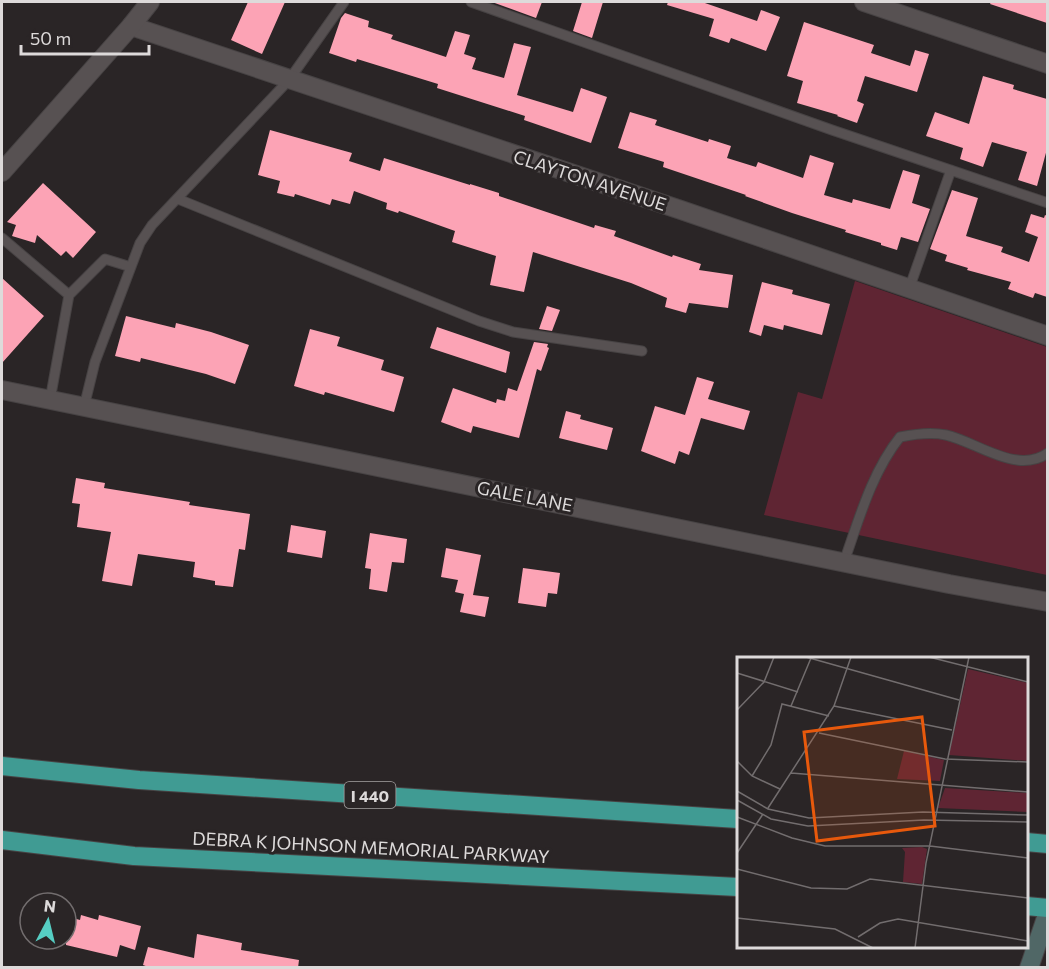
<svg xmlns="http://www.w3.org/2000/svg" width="1049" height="969" font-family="Commissioner,sans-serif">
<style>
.green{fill:#5f2533}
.building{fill:#fca3b5}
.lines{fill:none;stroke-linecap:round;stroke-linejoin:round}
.service-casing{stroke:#474344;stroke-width:11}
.minor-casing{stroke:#474344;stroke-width:20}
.tertiary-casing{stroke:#474344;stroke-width:20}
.secondary-casing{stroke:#474344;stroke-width:20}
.motorway-casing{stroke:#474344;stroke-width:20}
.service{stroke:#575152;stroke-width:9}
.minor{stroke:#575152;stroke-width:18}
.tertiary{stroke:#575152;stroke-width:18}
.secondary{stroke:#506766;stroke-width:18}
.motorway{stroke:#409b93;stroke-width:18}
.labels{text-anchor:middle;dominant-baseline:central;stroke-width:6;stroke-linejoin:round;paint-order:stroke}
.shield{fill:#2a2526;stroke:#a7a4a4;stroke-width:1.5}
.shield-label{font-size:16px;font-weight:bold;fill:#dddada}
.street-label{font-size:18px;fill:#dddada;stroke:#2a2526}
.inset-road{fill:none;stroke:#726d6e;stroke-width:1.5}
.view{fill:#e8590c;fill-opacity:0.15;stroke:#e8590c;stroke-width:3}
.inset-edge{fill:none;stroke:#dddada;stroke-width:3}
</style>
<rect width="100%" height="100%" fill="#2a2526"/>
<!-- green -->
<path class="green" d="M855,281L1047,347V575L764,515L798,392L822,399Z"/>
<!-- building -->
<path class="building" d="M248,2H285L262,54L231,40Z
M492,2H542L536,18Z
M582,2H603L592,38L573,31Z
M668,2H702L757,21L761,10L780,17L766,51L731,38L729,43L709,36L714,19L667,5Z
M991,2H1047V23L990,4Z
M345,13L369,21L368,27L393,35L391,39L446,57L455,31L470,35L464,54L476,58L472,69L504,78L514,43L531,47L517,95L573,112L581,88L607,97L591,143L524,120L525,116L437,88L438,84L357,59L356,62L329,53L341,18Z
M804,22L874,45L871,53L910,66L915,50L929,54L917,92L865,76L857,101L864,104L857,123L837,116L838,115L797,103L803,81L787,76Z
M983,76L1014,85L1013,89L1047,99V149L1037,186L1018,180L1027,152L992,142L983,167L960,159L963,148L926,136L935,112L969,124Z
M630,112L657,120L655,125L708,142L709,139L731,146L727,158L756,167L758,162L803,178L810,155L834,163L824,195L852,203L853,199L890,209L903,170L920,175L912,203L930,209L918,242L901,237L897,250L881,245V243L845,232L846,230L792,213L745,196L746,195L663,167L664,162L618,148Z
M270,130L352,153L349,161L380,171L384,158L470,185V184L499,193V196L594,228L595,225L616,231L614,236L672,257L673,255L701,264L699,270L733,275L728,308L689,303L686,313L665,307L667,298L631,283L533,252L524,292L490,285L496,256L452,242L455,231L399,211L398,213L386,209L387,203L354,191L350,204L332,199L330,205L295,194L294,197L277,193L280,181L258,175Z
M43,183L96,232L73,258L66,251L61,256L37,235L35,243L12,236L16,225L7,222Z
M952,190L978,198L966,236L1003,247L1001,252L1029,262L1038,237L1025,232L1031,214L1044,218L1045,215L1047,216V297L1035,293L1033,298L1008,289L1011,282L967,270L968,268L945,261L947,255L930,249Z
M2,278L44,316L2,363Z
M762,282L793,290L792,294L830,304L822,335L784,325L783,330L764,325L761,336L749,332Z
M547,306L560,310L552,331L539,329Z
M126,316L175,328L176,323L211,332L249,345L235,384L206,374L141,358L140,362L115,356Z
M437,327L510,352L506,373L430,348Z
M310,329L340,337L337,346L384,360L381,370L404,377L394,412L325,392L324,395L294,386Z
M534,342L548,344L547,347L549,348L541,371L537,369L519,438L473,426L471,433L441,422L453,388L496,403L497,399L505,401L508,388L517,391Z
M697,377L714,382L708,399L750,411L744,430L701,418L689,455L679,451L675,464L641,451L655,406L685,415Z
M566,411L581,415L580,419L613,428L607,450L559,438Z
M76,478L105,483L104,488L190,502L189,505L250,514L245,550L239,549L233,587L215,585V581L193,577L195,562L138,554L132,586L102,581L111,532L77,527L80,504L72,503Z
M291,525L326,531L322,558L287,552Z
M370,533L407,539L404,563L392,562L387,592L369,589L371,569L365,568Z
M446,548L481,555L473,595L489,597L485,617L460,612L464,594L455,592L458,580L441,577Z
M523,568L560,573L557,594L548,593L546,607L518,603Z
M81,915L98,920L99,915L141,926L135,950L120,945L117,957L66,945V916L80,920Z
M197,934L242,943L241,950L299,960L298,968H151L143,965L148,947L194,958Z"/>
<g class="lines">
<defs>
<path id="service" d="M471,2L832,130L1048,203
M178,199L479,321L513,332L642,351
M2,238L69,295
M909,289L951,170
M50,400L69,295L105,259L131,267
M84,407L95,362L140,243L152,225L289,80L344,2
M844,562C859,519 872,472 900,437C915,434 932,432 946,435C977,442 1017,475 1048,453"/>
<path id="minor" d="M864,2L1048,64
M131,26L681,210L1048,336"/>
<path id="tertiary" d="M2,172L131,26L150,2
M2,390L949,584L1048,602"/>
<path id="secondary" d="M1029,968L1048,912"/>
<path id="motorway" d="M2,766L139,780L738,819
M2,840L134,856L738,887
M1026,842L1048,844
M1026,906L1048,908"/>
</defs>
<!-- service casing -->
<use href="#service" class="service-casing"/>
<!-- minor casing -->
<use href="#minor" class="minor-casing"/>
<!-- tertiary casing -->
<use href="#tertiary" class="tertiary-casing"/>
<!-- secondary casing -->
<use href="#secondary" class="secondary-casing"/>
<!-- motorway casing -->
<use href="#motorway" class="motorway-casing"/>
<!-- service -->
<use href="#service" class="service"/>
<!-- minor -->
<use href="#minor" class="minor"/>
<!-- tertiary -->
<use href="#tertiary" class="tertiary"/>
<!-- secondary -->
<use href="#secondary" class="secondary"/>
<!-- motorway -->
<use href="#motorway" class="motorway"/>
</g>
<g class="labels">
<!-- shield labels -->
<rect class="shield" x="344.5" y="782" width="51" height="26" rx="4.5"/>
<g class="shield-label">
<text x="370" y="795">I 440</text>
</g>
<!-- street labels -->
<g class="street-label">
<text transform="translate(590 180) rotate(18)">CLAYTON AVENUE</text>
<text transform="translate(525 496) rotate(11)">GALE LANE</text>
<text transform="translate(371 847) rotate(3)">DEBRA K JOHNSON MEMORIAL PARKWAY</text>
</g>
</g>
<!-- overview -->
<g transform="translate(737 657)">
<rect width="291" height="291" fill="#2a2526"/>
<path d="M231,12L291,26V104L212,98ZM167,94L207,103L203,124L160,122ZM208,131L291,136V155L201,151ZM185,190L190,192L185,227L166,225L168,195L165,191Z" fill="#5f2533"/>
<path class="inset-road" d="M69,0L222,43M192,0L291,25M0,16L61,35M54,49L74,1M97,49L215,73M0,53L27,25L37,0M82,76L208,102L291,105M0,104L15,119L43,132M54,116L291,135M15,119L34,88L45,47L92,59M0,134L31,152L72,161L186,155L291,158M0,143L34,162L71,169L187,163L291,165M31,151L97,49L114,0M0,160L55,181L88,189H193L291,201M0,196L26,157M0,212L74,231L110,232L133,222L291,241M0,261L98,272L136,291M121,280L143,266L161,262L291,284M178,291L189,206L232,0"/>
<path class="view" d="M185,60L198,169L80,184L67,75Z"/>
<rect width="291" height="291" class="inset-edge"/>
</g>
<!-- border -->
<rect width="1049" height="969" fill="none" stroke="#dddada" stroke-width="6"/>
<!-- north arrow -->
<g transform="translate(48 921) rotate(7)"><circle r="28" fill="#2a2526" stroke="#726d6e" stroke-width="1.5"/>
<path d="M0-4.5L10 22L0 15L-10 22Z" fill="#56cec3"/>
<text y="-9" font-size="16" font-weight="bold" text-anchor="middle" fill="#dddada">N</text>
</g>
<!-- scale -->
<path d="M21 45v9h128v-9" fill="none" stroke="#dddada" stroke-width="3"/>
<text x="30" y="45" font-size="18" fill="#dddada" stroke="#2a2526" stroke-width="4.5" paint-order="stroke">50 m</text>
</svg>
